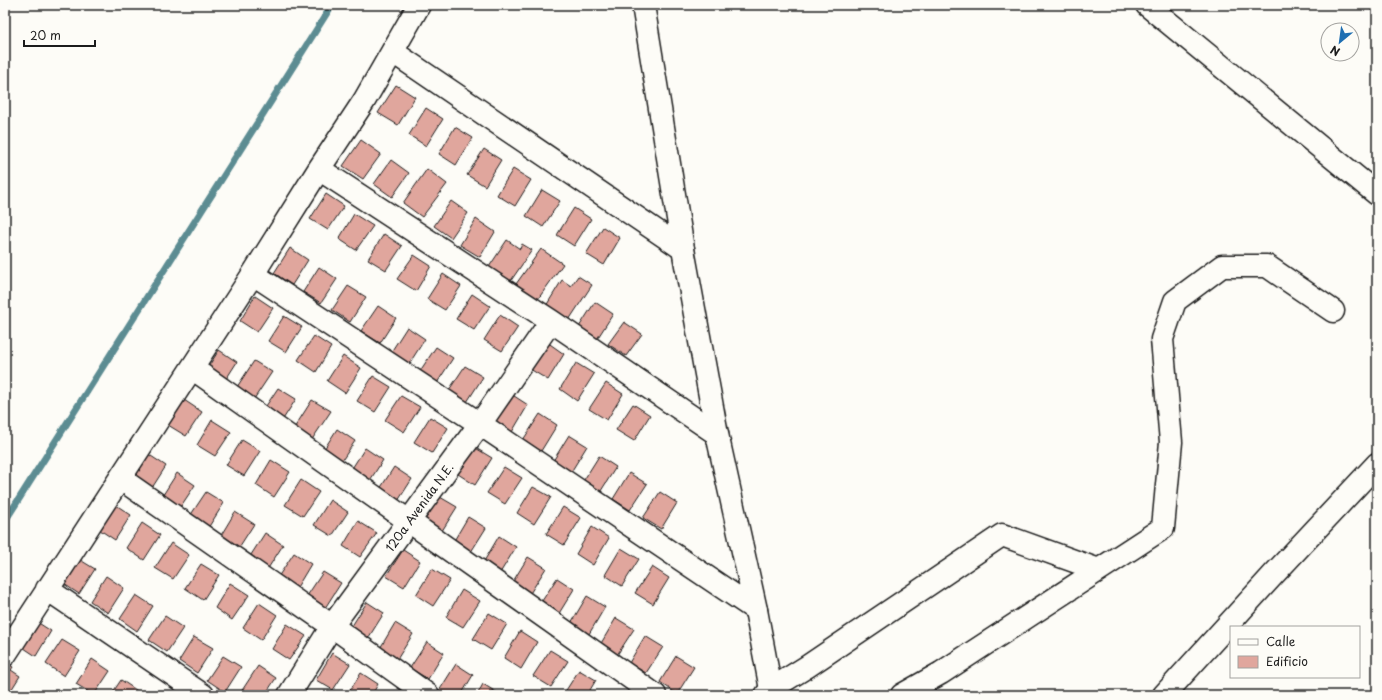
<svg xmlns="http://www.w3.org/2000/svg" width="1382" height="700" font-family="'Playpen Sans',sans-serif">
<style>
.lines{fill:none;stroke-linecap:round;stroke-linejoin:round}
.stream{stroke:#5c8c92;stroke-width:7}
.building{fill:#e0a69d;stroke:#1c1c1c}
.minor-casing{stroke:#1c1c1c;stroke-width:25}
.major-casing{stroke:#1c1c1c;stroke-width:25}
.minor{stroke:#fdfcf7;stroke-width:22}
.major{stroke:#fdfcf7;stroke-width:22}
.labels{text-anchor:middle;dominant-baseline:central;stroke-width:3;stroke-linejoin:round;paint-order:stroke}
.street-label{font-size:12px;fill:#1c1c1c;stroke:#fdfcf7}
</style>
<rect width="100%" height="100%" fill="#fdfcf7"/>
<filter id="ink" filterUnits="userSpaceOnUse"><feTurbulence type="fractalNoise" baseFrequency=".025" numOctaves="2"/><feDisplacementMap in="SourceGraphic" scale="8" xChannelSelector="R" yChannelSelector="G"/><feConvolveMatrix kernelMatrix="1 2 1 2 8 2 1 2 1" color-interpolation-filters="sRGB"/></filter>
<g filter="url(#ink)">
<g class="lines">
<!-- stream -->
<path class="stream" d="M5,521L332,5"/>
</g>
<!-- building -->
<path class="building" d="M396,85L415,97L398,125L378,113Z
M426,108L443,119L426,146L409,135Z
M455,127L473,138L456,165L439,154Z
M361,140L381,154L363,179L343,166Z
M484,149L501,160L485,186L467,175Z
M391,160L409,173L392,197L374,184Z
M427,169L447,184L422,217L403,203Z
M513,169L531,180L515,206L497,195Z
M542,190L560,201L543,227L526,216Z
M326,194L344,206L328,230L310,219Z
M451,201L468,213L451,238L434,226Z
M574,208L591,219L574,246L557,235Z
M354,214L373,226L356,250L339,239Z
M476,219L495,232L480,257L460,245Z
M603,227L620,238L604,265L586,254Z
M384,234L402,246L386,270L368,259Z
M507,240L520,249L522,244L532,250L510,282L489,267Z
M290,248L308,260L292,285L274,273Z
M541,249L563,264L538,299L516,284Z
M414,255L431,266L416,291L397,279Z
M319,267L337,279L321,303L303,292Z
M443,274L461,286L445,310L427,299Z
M578,276L592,285L569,320L546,306L562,280L571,286Z
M348,286L366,297L350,322L332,310Z
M472,294L490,306L474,330L456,319Z
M255,296L273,308L257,332L240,321Z
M595,302L613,314L597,339L579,327Z
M378,306L396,318L380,343L361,331Z
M500,315L518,327L502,351L484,340Z
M284,316L302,327L286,352L268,341Z
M624,322L642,334L626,356L608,344Z
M407,327L425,339L409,364L391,352Z
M314,336L331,347L316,372L298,360Z
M547,342L564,354L548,380L530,369Z
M436,347L453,358L437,383L420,371Z
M219,350L237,362L221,387L203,375Z
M343,356L361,368L345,393L327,381Z
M254,361L272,372L250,405L233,393Z
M576,363L594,374L577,401L560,389Z
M465,366L483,377L467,402L449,390Z
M373,376L391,387L375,412L357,401Z
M606,383L623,394L607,420L589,409Z
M278,388L296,399L280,424L262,412Z
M511,394L528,405L512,432L494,421Z
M401,396L420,407L404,432L385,420Z
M184,400L202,412L186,436L168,425Z
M312,400L331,411L309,444L291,433Z
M633,404L650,415L634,441L616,430Z
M540,414L557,425L541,451L523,440Z
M430,417L448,428L432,453L414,442Z
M212,420L231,432L215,456L197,445Z
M337,429L355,441L339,465L321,454Z
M569,435L587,446L571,472L553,461Z
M242,440L260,451L244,476L226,465Z
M474,447L492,458L475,485L458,474Z
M365,448L383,460L367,485L349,473Z
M148,454L166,466L150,491L132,479Z
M599,456L616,467L599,494L582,483Z
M271,460L290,472L274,497L256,485Z
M394,467L412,479L396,504L378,492Z
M504,467L522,478L505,504L487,493Z
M177,473L195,485L179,509L161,498Z
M629,473L647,484L630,510L613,499Z
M301,480L319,492L303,516L285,505Z
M533,487L551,497L534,524L517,513Z
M206,492L224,503L208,528L190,516Z
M660,492L677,503L661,529L643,518Z
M440,497L457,507L440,534L423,523Z
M330,500L348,512L332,536L314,525Z
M113,503L131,515L115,540L97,528Z
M563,507L581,518L564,545L546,534Z
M235,512L254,524L238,549L220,537Z
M468,517L486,528L469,555L452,544Z
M358,521L377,533L360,557L343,546Z
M142,523L160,535L144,560L126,548Z
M592,527L609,538L593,565L576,554Z
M265,533L283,545L267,570L249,558Z
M499,536L516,547L500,573L483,563Z
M171,543L189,555L173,579L155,568Z
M621,548L639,559L622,586L605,575Z
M403,550L420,561L404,587L386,576Z
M294,553L311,564L296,589L278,577Z
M528,557L546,568L529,595L512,583Z
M77,558L95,569L79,594L61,582Z
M201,564L219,575L203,600L185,588Z
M652,567L669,578L653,604L635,593Z
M432,569L450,580L433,606L416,595Z
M323,572L341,583L325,608L307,596Z
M106,576L124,588L108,613L90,601Z
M557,578L574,589L558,615L540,604Z
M230,583L249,595L232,620L215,608Z
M462,590L480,601L463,627L446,617Z
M136,595L153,606L137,631L120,619Z
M587,596L605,607L589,634L571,623Z
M367,602L384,613L367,640L350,629Z
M259,603L277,615L261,640L243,628Z
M489,613L507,624L491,650L473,639Z
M165,616L183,628L167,652L149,640Z
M616,618L634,629L617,655L600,645Z
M34,620L51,631L36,656L18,644Z
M395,623L413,634L396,661L379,650Z
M287,624L306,636L289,660L272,649Z
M520,631L537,642L521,669L504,658Z
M645,636L663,647L646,673L629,663Z
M194,637L213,648L197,673L179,661Z
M62,640L80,651L64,676L46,664Z
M427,642L444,653L428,679L410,668Z
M550,650L568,661L551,687L533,676Z
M332,653L350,664L333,690L316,680Z
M223,656L241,667L225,692L207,680Z
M676,656L694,667L677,694L660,682Z
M92,659L110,671L94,695L76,684Z
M5,662L13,667L11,670L20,676L8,695H5Z
M456,664L473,675L461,695H446L439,691Z
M258,666L276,678L265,695H239Z
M579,670L596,680L587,695H563Z
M361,673L378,684L372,695H347Z
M121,680L139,692L137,695H111Z
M483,684L501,695H477Z"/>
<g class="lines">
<defs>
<path id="minor" d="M1147,5L1377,194
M393,52L683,249
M319,169L551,321L717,434
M253,274L480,424L756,610
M192,368L655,695
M121,479L332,626L428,695
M47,589L203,695
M5,655L253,274L319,169L364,101L419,5
M289,695L332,626L480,424L551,321
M766,695L771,689L808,666L1002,535L1099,570
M902,695L941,673L1163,528L1171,442L1162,339L1175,301L1222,266H1267L1333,311
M1164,695L1274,574L1377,464"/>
<path id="major" d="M643,5L683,249L717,434L756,610L772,695"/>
</defs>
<!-- minor casing -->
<use href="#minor" class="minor-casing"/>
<!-- major casing -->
<use href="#major" class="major-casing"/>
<!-- minor -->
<use href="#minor" class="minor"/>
<!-- major -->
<use href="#major" class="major"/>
</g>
</g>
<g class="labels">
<!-- street labels -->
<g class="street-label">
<text transform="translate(419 507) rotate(-54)">120a Avenida N.E.</text>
</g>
</g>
<!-- margin -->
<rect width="1382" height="700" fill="none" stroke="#fdfcf7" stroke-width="20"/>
<rect x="10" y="10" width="1362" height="680" fill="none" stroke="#1c1c1c" stroke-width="1.5" filter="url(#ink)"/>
<!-- legend -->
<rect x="1230" y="626" width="130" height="52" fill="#fdfcf7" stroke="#a3a29f"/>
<rect x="1238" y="639" width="20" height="6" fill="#fdfcf7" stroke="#a3a29f"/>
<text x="1266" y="646" font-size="12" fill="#1c1c1c">Calle</text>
<rect x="1238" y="656" width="20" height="12" fill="#e0a69d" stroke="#a3a29f"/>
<text x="1266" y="666" font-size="12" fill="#1c1c1c">Edificio</text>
<!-- north arrow -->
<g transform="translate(1340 42) rotate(209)"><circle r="19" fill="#fdfcf7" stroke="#a3a29f"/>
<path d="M0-3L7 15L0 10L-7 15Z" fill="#1f6fb2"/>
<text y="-6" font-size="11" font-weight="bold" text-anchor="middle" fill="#1c1c1c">N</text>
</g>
<!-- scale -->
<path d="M24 40v6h71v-6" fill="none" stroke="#1c1c1c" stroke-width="2"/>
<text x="30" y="40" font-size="12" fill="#1c1c1c" stroke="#fdfcf7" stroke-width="3" paint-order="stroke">20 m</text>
</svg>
